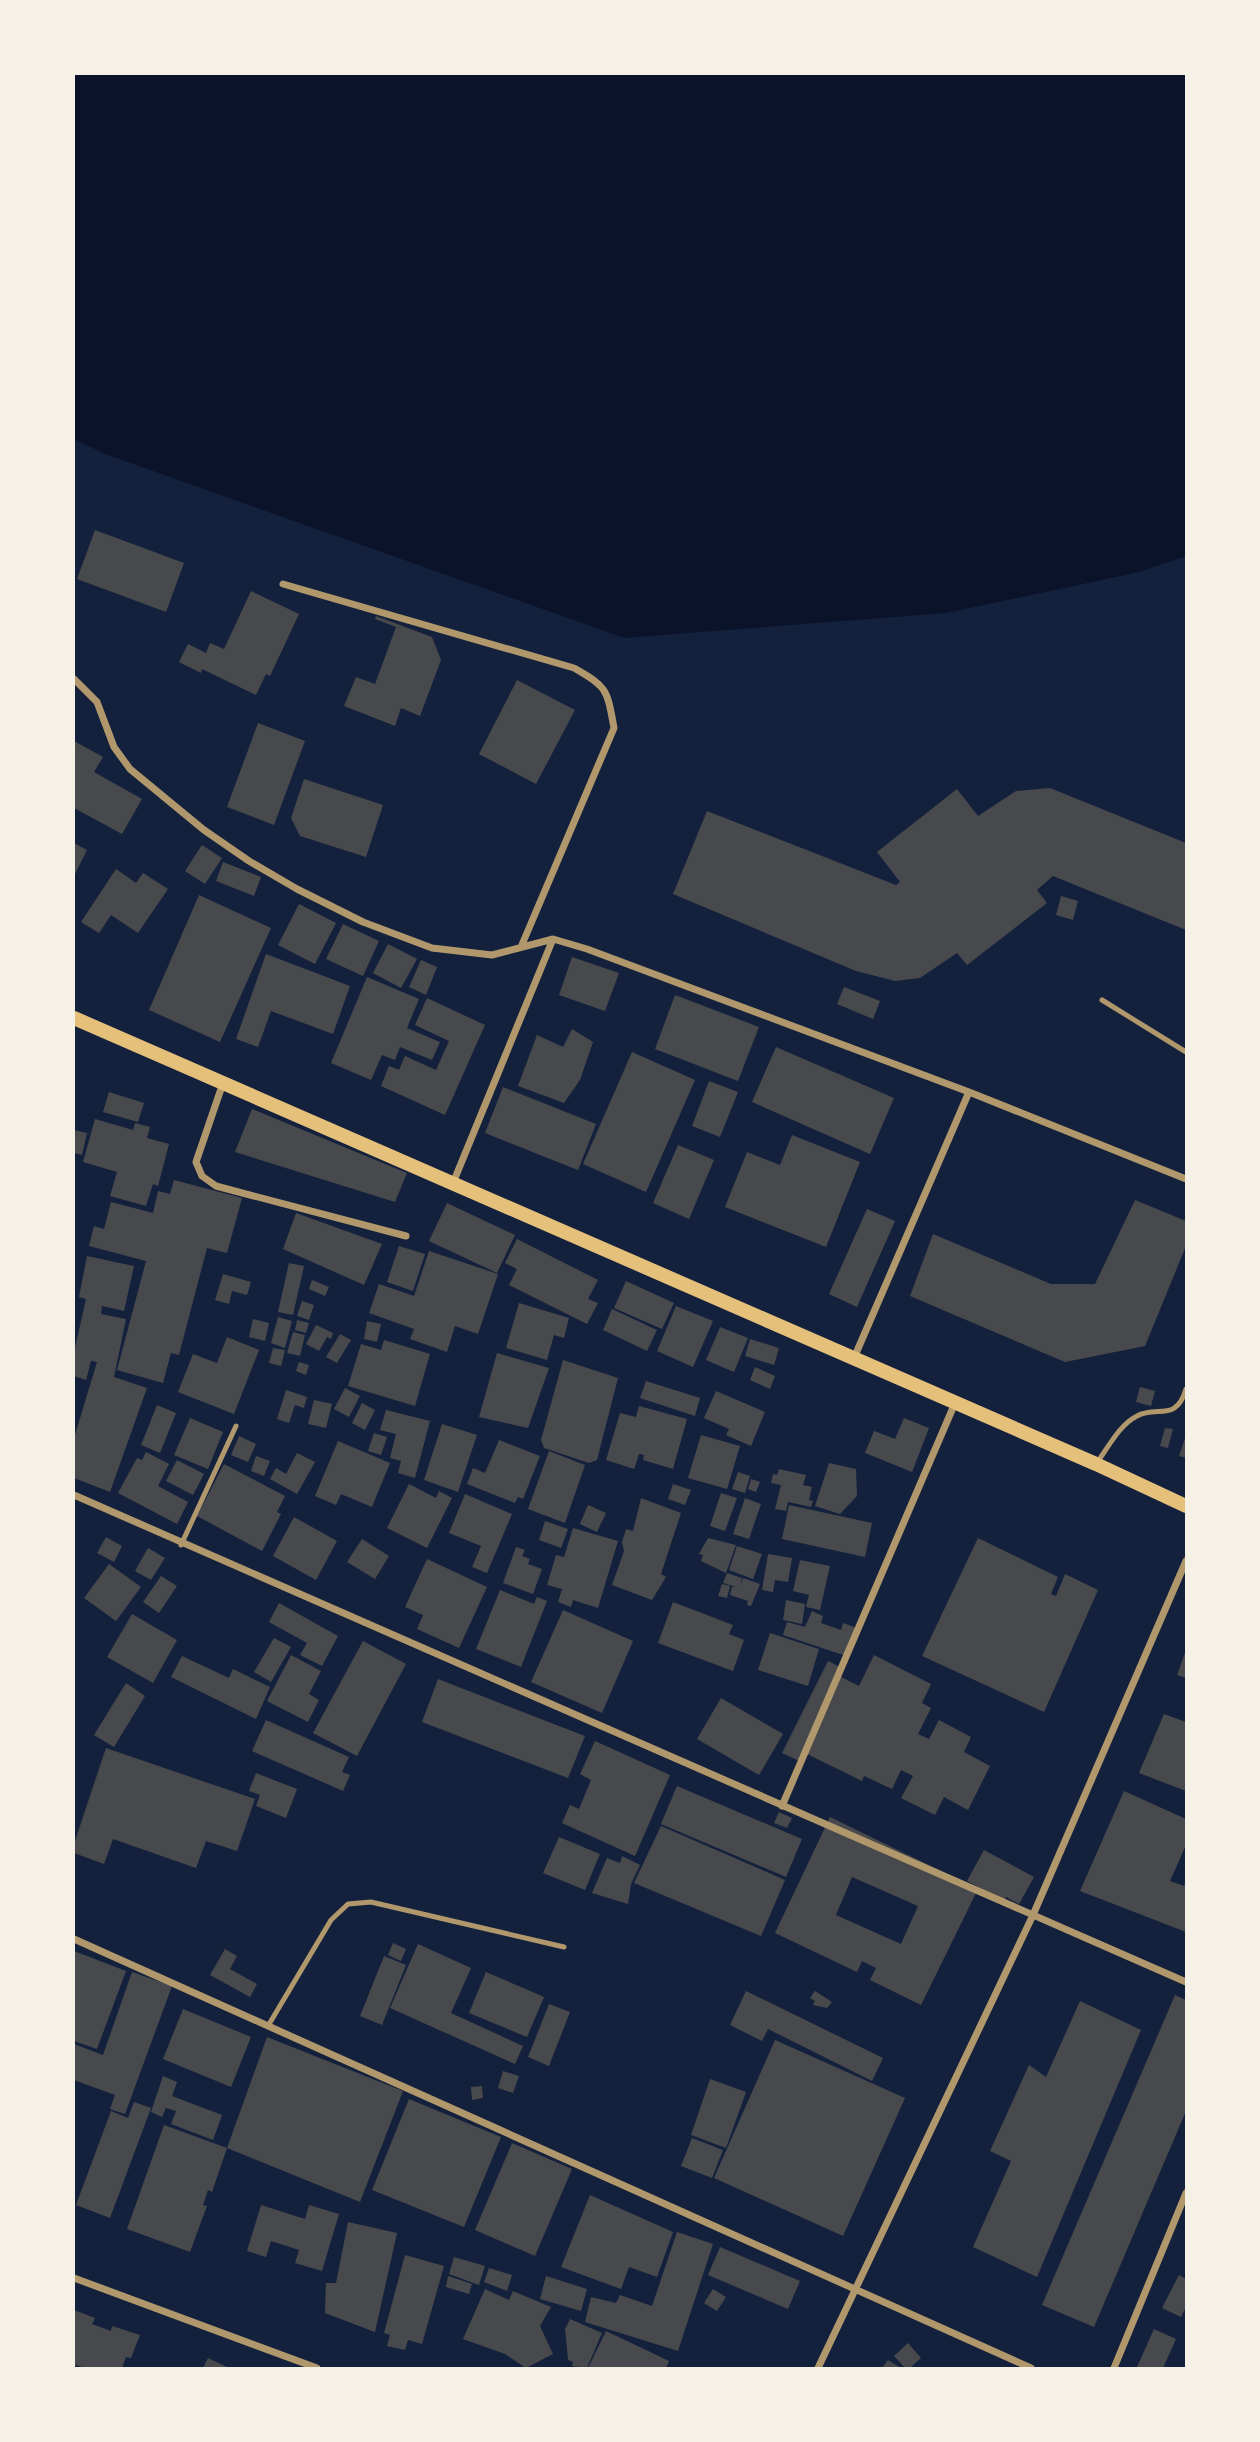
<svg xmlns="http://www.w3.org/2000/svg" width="1260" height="2442" font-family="'Roboto Condensed',sans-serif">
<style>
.water{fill:#0b132b}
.building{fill:#48494c;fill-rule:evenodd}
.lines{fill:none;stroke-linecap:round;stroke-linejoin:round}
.service{stroke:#b1986c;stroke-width:5}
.minor{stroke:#b1986c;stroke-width:7}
.secondary{stroke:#e5c07b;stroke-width:14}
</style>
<rect width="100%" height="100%" fill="#14213d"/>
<!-- water -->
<path class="water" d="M74,74H1186V556L1139,572L946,613L624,638L105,454L74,439Z"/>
<!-- building -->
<path class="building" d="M95,530L184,563L166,612L77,579Z
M251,591L299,614L270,676L266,674L256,695L202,669L201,673L179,662L188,644L206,653L210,643L224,649Z
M376,616L432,637L441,660L420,716L401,708L395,726L344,706L356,677L375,684L396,627L375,619Z
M517,680L575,710L536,784L479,754Z
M258,723L305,741L274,825L227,807Z
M74,741L103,757L94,772L142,799L122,834L74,808Z
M304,779L383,805L366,857L300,836L291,818Z
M1050,788L1186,843V930L1053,876L1037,890L1047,903L967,965L957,953L920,978L895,981L856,971L673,894L707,811L896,885L900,882L877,852L957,789L978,816L1016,791Z
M74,843L87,850L74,876Z
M202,845L222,858L205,884L185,871Z
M223,862L261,877L254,896L216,881Z
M116,869L136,883L143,873L168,889L138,933L111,915L99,933L81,922Z
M199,895L271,928L220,1042L149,1010Z
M1061,896L1078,901L1073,920L1056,915Z
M299,904L336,923L315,964L278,945Z
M343,924L379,941L363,976L326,959Z
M388,944L417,959L401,988L373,973Z
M266,954L350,986L333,1034L271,1011L258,1047L236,1039Z
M572,957L619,973L605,1011L559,995Z
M421,960L437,967L426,995L409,987Z
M367,977L419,999L407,1028L440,1042L432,1060L400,1047L395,1060L382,1055L371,1080L331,1063Z
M844,987L880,1001L873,1019L837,1004Z
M675,995L759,1027L738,1081L655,1049Z
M427,998L485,1025L445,1115L381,1086L389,1066L399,1070L405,1056L436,1070L449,1041L415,1025Z
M572,1029L593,1042L580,1080L564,1103L518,1086L537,1035L563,1047Z
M776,1047L894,1098L870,1154L752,1102Z
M632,1052L695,1080L646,1192L583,1164Z
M709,1081L738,1092L720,1137L692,1126Z
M503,1087L596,1124L578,1170L485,1133Z
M109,1092L144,1103L138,1122L103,1112Z
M252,1109L407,1173L395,1202L235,1152Z
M95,1119L133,1130L135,1123L150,1127L147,1138L169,1144L158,1186L153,1184L146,1206L110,1196L117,1172L83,1162Z
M74,1130L87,1133L82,1155L74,1153Z
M792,1135L860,1162L826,1247L725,1207L747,1152L780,1165Z
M678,1145L714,1160L689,1219L653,1203Z
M174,1180L242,1198L227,1253L207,1248L179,1355L171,1353L163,1383L117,1370L146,1261L89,1246L94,1226L104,1229L111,1202L153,1213L158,1191L170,1194Z
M1135,1200L1186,1221V1246L1145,1346L1065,1362L910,1296L933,1234L1051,1284H1095Z
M447,1203L515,1235L497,1273L429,1241Z
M867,1209L895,1221L857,1307L829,1294Z
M296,1213L382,1244L364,1285L283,1249Z
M517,1239L598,1280L588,1299L598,1303L587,1324L509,1285L517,1269L505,1263Z
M399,1246L425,1254L413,1291L387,1282Z
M429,1251L498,1274L478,1334L455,1326L447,1352L410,1339L414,1329L369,1313L379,1284L414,1296Z
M87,1256L134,1266L124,1311L102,1306L101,1314L126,1319L114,1377L147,1388L110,1492L74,1478V1438L97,1362L91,1361L86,1380L74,1376V1352L86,1299L79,1297Z
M289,1263L304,1266L293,1315L278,1312Z
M223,1274L251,1282L247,1295L232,1291L229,1304L215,1300Z
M312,1280L329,1287L325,1296L309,1289Z
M626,1281L674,1303L662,1329L614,1308Z
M302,1301L314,1305L309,1320L297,1316Z
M519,1303L569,1318L564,1338L554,1335L547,1360L506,1348Z
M676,1306L713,1321L693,1367L657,1351Z
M612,1309L657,1330L647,1351L603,1330Z
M278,1317L292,1321L285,1348L271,1343Z
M253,1319L269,1323L265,1341L249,1337Z
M297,1320L309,1323L306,1333L295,1330Z
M367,1321L381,1324L377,1342L364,1339Z
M316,1325L333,1333L331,1339L327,1337L319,1351L306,1344Z
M720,1327L748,1338L734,1372L706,1360Z
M293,1332L305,1335L300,1356L287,1353Z
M340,1334L351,1340L337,1363L326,1357Z
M227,1337L259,1350L234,1414L178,1392L193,1354L217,1363Z
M750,1339L779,1348L774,1365L745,1356Z
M384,1340L430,1354L415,1406L348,1386L361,1344L381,1350Z
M273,1348L285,1350L281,1366L269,1363Z
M497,1353L549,1368L528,1428L479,1417Z
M563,1360L618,1378L597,1460L589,1463L544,1448L541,1440Z
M299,1362L309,1365L306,1375L296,1371Z
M755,1367L775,1376L770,1389L750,1380Z
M646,1381L700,1398L695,1416L640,1398Z
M1140,1387L1155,1391L1151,1406L1136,1402Z
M345,1388L360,1396L349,1417L334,1409Z
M286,1390L307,1397L304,1408L295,1405L289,1423L277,1419Z
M716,1391L765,1412L751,1446L726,1435L729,1429L704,1418Z
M314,1400L332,1404L326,1428L308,1424Z
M362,1403L375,1410L365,1430L352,1423Z
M157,1405L176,1413L160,1453L141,1445Z
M639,1406L687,1419L673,1469L643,1460L644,1455L639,1454L634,1469L606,1460L620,1413L636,1417Z
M386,1410L430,1421L415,1478L398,1473L401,1461L390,1458L396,1434L380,1430Z
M190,1418L223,1432L208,1469L174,1455Z
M904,1418L929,1428L912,1472L865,1453L874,1431L895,1439Z
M442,1424L477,1435L458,1492L424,1480Z
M1165,1428L1173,1429L1168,1448L1160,1446Z
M374,1433L387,1437L381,1455L368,1451Z
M701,1435L740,1446L727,1489L688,1478Z
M1186,1435V1458L1179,1456Z
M239,1436L256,1444L248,1462L231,1455Z
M499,1440L540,1456L523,1499L518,1497L515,1503L467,1484L473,1468L485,1473Z
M338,1441L390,1463L372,1507L341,1494L336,1505L315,1496Z
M549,1451L585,1465L565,1523L528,1509Z
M146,1452L169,1464L158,1486L188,1502L177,1524L118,1493L137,1458L142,1460Z
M297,1453L315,1462L297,1494L270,1479L276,1468L286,1474Z
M256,1456L270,1461L264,1476L251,1471Z
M177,1460L204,1474L193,1495L166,1481Z
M829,1463L856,1469L857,1496L840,1514L815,1506Z
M224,1464L285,1496L277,1512L281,1514L262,1551L197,1516Z
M779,1469L806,1475L803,1485L812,1487L809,1500L813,1501L811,1507L788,1502L786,1511L775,1509L781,1485L771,1483L773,1474L777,1475Z
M738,1472L750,1476L745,1493L732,1489Z
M751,1479L760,1482L756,1492L748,1489Z
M409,1484L436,1498L439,1491L452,1498L427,1548L387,1528Z
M673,1484L691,1490L685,1505L668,1499Z
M721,1493L737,1498L725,1531L710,1526Z
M465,1494L512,1514L487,1573L472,1567L481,1546L449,1533Z
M641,1498L681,1513L661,1574L666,1577L652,1600L612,1585L624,1551L622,1542L626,1529L633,1531Z
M745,1498L761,1504L749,1539L733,1534Z
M588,1505L606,1513L597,1532L580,1524Z
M789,1505L872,1523L865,1557L782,1539Z
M294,1517L337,1541L316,1580L273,1556Z
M545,1521L568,1529L561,1548L539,1540Z
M573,1528L618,1541L598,1608L573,1600L571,1607L558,1602L562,1589L547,1585L556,1555L564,1557Z
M106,1537L122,1546L114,1562L97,1553Z
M708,1538L736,1545L726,1573L701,1561L703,1555L699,1554Z
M978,1538L1058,1577L1051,1594L1056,1596L1065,1574L1098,1590L1044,1712L922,1656Z
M362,1539L389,1556L375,1579L347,1562Z
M737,1546L762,1554L753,1579L729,1570Z
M516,1547L525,1550L522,1556L530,1559L528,1564L542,1569L533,1594L503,1583Z
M148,1548L165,1558L151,1580L135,1571Z
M768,1554L792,1558L788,1582L775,1580L773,1592L762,1590Z
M427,1559L487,1587L459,1648L417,1629L423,1615L405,1607Z
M800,1560L830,1566L820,1610L806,1607L809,1595L793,1591Z
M109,1564L141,1587L116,1621L84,1598Z
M727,1573L742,1578L740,1586L743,1578L760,1584L751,1606L747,1605L748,1601L730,1595L732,1587H736L723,1583Z
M161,1576L177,1586L159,1613L143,1602Z
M722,1584L730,1586L727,1598L718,1596Z
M500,1590L534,1604L537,1597L547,1601L521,1667L476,1649Z
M786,1600L805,1604L802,1624L783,1620Z
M673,1602L733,1625L729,1634L744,1640L733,1671L658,1643Z
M279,1603L338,1636L322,1666L300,1655L307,1643L269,1622Z
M563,1610L633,1641L602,1713L531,1682Z
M812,1611L823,1616L821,1623L841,1630L843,1623L857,1628L846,1656L783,1635L787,1622L805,1627Z
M132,1614L177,1640L153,1683L107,1657Z
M770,1633L819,1649L808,1686L758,1670Z
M274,1638L291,1647L271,1682L254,1672Z
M363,1641L406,1664L357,1756L313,1733Z
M1186,1650V1678L1177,1675Z
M291,1655L321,1671L309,1694L319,1700L308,1722L267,1701Z
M874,1655L931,1684L922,1703L931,1708L918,1734L929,1739L939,1720L971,1737L964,1752L990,1766L968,1810L944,1797L935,1815L901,1798L913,1776L901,1770L892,1789L864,1776L862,1781L805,1753L801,1762L782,1753L828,1661L844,1669L841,1677L859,1686Z
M182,1656L229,1678L233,1669L270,1687L256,1719L171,1677Z
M438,1679L585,1736L568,1778L422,1722Z
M126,1683L145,1696L114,1747L94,1735Z
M721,1698L783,1734L759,1775L697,1739Z
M1164,1714L1186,1722V1791L1139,1773Z
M266,1720L349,1757L342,1772L350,1775L343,1791L252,1751Z
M595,1741L670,1775L635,1856L562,1823L570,1805L579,1809L591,1780L580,1774Z
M106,1748L255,1799L237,1851L206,1841L196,1868L113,1839L104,1864L74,1853V1844Z
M256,1773L297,1789L286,1818L256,1806L260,1795L249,1791Z
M677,1786L802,1839L786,1877L661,1824Z
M1124,1791L1186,1819V1845L1170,1881L1184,1886L1186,1881V1932L1080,1891Z
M779,1812L792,1818L787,1828L774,1823Z
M830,1817L978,1889L921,2005L870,1980L876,1968L862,1961L857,1972L775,1933ZM852,1877L918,1906L901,1944L836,1915Z
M661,1826L785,1880L761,1936L634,1883Z
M559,1837L600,1854L585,1890L543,1873Z
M984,1850L1034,1877L1019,1904L1006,1897L1004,1901L967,1881Z
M622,1856L640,1865L631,1884L628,1904L592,1893L607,1858L620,1863Z
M393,1943L406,1949L401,1961L388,1955Z
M418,1944L471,1968L451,2013L523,2046L515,2064L390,2008Z
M225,1949L237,1956L230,1969L257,1984L250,1997L210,1975Z
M74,1951L126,1971L97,2049L74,2041Z
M384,1956L406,1965L382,2025L360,2016Z
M132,1972L172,1986L125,2114L110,2109L115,2095L74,2080V2044L103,2055Z
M486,1972L544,1997L527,2037L469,2013Z
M746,1991L883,2058L872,2081L768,2029L762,2041L730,2025Z
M815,1991L832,2002L827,2008L813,2005L815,2001L810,1998Z
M1175,1995L1186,2000V2111L1094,2327L1042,2305Z
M1080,2001L1141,2030L1037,2277L973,2247L1011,2161L990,2151L1029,2065L1046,2077Z
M549,2004L570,2012L549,2066L528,2057Z
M183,2009L251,2037L231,2087L163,2059Z
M267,2037L403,2091L360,2202L227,2148Z
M775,2040L905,2098L843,2236L714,2178Z
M503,2071L519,2076L513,2093L498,2088Z
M163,2076L177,2082L172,2096L222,2115L213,2140L171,2124L176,2111L166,2108L162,2117L151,2112Z
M710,2079L746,2092L726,2148L691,2135Z
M482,2086L483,2098L472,2100L471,2087Z
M409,2099L501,2137L464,2227L372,2190Z
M134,2102L151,2108L110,2218L76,2205L111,2111L128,2118Z
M164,2125L227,2148L212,2192L208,2190L203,2205L207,2206L190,2252L127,2229Z
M692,2138L723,2150L712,2178L681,2166Z
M512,2143L572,2169L535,2256L475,2230Z
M590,2195L673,2232L657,2277L629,2267L621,2289L561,2267Z
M261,2205L305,2219L309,2205L339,2214L322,2271L295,2263L299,2250L271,2241L266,2257L247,2251Z
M348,2222L397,2233L375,2332L325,2313L326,2283H336Z
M677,2232L713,2244L678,2351L585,2322L591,2297L616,2303L620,2295L652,2306Z
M720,2247L800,2281L788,2309L708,2275Z
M405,2255L444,2266L422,2344L408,2340L405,2350L387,2346L390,2335L384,2333Z
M454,2257L485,2266L479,2285L449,2274Z
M489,2268L512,2275L507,2291L484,2282Z
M1179,2275L1186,2279V2307L1181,2317L1162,2308Z
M448,2276L472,2284L469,2294L446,2287Z
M546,2276L587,2289L581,2311L540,2299Z
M485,2289L509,2300L513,2291L551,2307L540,2326L553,2354L526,2368L505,2354L463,2339Z
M713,2289L726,2297L717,2311L704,2303Z
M74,2310L95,2318L92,2324L111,2331L112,2326L140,2335L131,2358L126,2357L122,2368H85L76,2365L74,2368Z
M570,2319L602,2333L587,2368L572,2366L573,2362L568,2360L565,2329Z
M1154,2329L1176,2339L1163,2368H1140L1137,2367Z
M606,2331L669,2361L666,2368H588Z
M908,2343L921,2358L910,2368H905L894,2356Z
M208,2358L229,2368H203Z
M888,2360L901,2368H882Z"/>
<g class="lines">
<!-- service -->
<path class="service" d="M1102,1000L1186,1052
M1096,1464C1108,1448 1119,1425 1137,1416C1157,1405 1176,1423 1186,1389
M181,1545L236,1426
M268,2026L331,1920L348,1904L371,1902L564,1947"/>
<!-- minor -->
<path class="minor" d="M283,584L574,668C608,687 607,690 614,728L521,947
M74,679L97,702L114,747L130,769L204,830L249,861L297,889L363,922L432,948L492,955L553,939L587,949L969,1092L1186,1179
M223,1083L196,1162L202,1176L216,1186L406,1236
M453,1183L553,939
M854,1358L969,1092
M74,1495L1186,1982
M782,1806L955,1403
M74,1939L1031,2368
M74,2278L317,2368
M818,2368L1033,1915L1186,1561
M1114,2368L1186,2193"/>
<!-- secondary -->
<path class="secondary" d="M74,1018L1096,1464L1186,1506"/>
</g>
<!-- border -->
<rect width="1260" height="2442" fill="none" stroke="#f6f1e7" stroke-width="150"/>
</svg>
